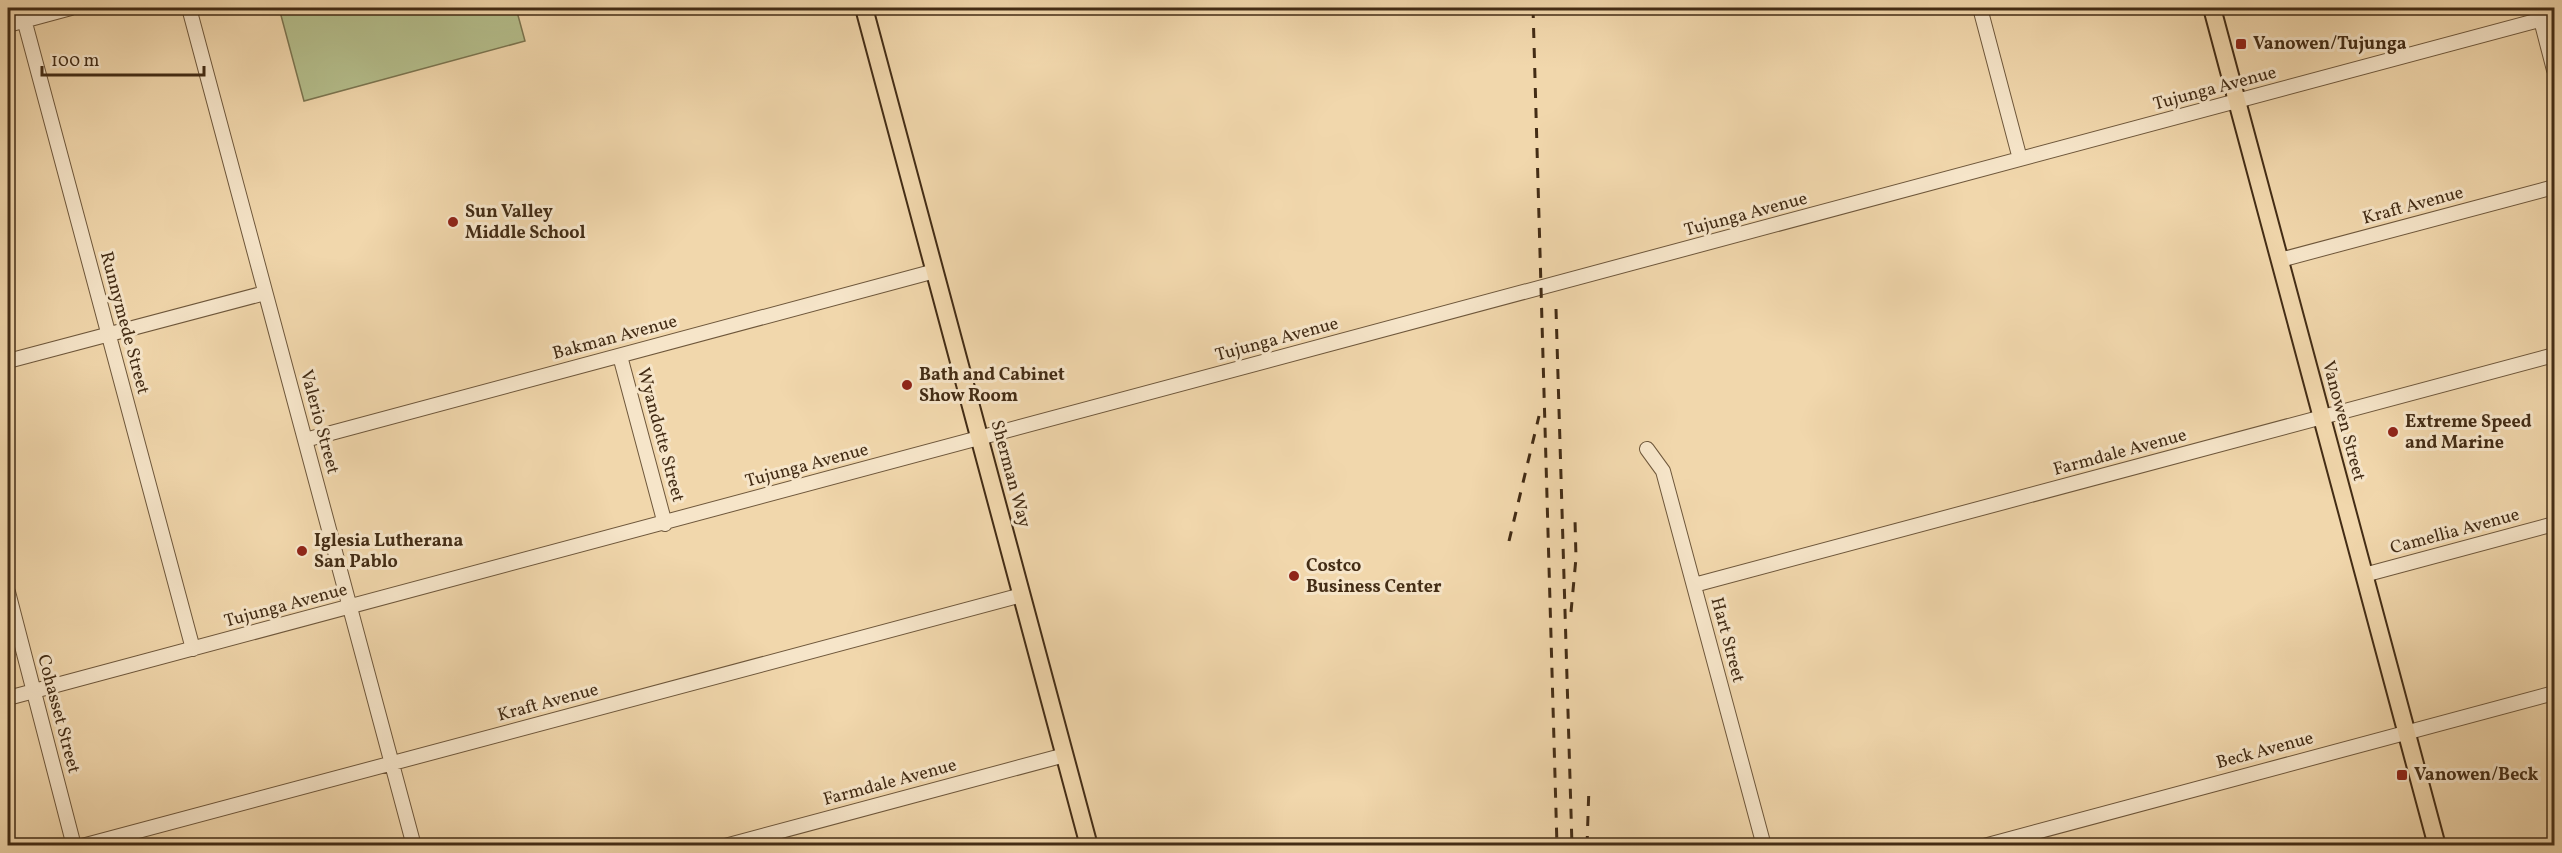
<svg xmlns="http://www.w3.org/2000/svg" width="2562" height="853" font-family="Vollkorn,serif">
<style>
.pitch{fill:#b5bf8d;stroke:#7c7651;stroke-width:1.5}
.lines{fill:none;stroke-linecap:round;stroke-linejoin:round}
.minor-casing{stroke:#6e573b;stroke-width:16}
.major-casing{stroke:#432c15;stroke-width:20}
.minor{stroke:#f6e5c9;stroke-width:14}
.major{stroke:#f1d7ac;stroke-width:16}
.rail{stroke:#432c15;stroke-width:3;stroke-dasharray:10 10;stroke-linecap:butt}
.poi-dot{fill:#8f2418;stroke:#f6e5c9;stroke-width:2}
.labels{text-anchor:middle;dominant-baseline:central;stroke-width:6;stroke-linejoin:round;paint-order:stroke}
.poi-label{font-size:18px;font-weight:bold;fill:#432c15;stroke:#f6e5c9;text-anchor:start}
.street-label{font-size:18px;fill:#432c15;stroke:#f6e5c9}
</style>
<rect width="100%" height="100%" fill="#f1d7ac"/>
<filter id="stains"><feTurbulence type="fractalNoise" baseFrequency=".00333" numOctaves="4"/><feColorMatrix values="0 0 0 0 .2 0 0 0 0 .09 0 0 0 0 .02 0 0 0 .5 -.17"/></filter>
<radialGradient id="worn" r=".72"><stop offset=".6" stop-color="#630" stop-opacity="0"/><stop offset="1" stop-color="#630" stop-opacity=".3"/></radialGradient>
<!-- pitch -->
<path class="pitch" d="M279,8H516L525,41L304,101Z"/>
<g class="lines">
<defs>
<path id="minor" d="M21,8L193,649
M189,8L414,846
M1980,8L2020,159
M2541,20L2554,70
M8,25L71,8
M2280,260L2554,187
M620,356L665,524
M8,361L265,293
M305,440L935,271
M1647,449L1663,471L1764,846
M2364,575L2554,524
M1694,585L2554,355
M8,592L74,846
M8,698L2554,16
M82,846L1022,595
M725,846L1065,755
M1984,846L2554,693"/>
<path id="major" d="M864,8L1089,846
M2212,8L2437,846"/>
</defs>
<!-- minor casing -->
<use href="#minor" class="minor-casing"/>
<!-- major casing -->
<use href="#major" class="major-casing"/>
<!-- minor -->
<use href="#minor" class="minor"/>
<!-- major -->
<use href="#major" class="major"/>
<!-- rail -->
<path class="rail" d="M1533,8L1557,846
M1556,309L1572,846
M1509,541L1539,416
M1571,612L1576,558L1575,520
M1587,846L1589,786"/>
</g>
<!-- markers -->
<g class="poi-dot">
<rect x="2235" y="38" width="12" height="12" rx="3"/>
<circle cx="453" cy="222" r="6"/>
<circle cx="907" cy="385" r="6"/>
<circle cx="2393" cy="432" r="6"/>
<circle cx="302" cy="551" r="6"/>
<circle cx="1294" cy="576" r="6"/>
<rect x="2396" y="769" width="12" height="12" rx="3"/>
</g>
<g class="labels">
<!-- poi labels -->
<g class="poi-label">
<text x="2253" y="44">Vanowen/Tujunga</text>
<text x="465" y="212">Sun Valley<tspan x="465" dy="21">Middle School</tspan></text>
<text x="919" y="375">Bath and Cabinet<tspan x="919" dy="21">Show Room</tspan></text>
<text x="2405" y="422">Extreme Speed<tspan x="2405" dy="21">and Marine</tspan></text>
<text x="314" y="541">Iglesia Lutherana<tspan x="314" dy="21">San Pablo</tspan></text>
<text x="1306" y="566">Costco<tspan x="1306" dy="21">Business Center</tspan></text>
<text x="2414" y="775">Vanowen/Beck</text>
</g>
<!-- street labels -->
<g class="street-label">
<text transform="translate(2215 89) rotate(-15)">Tujunga Avenue</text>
<text transform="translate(2413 206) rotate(-15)">Kraft Avenue</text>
<text transform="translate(1746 215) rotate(-15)">Tujunga Avenue</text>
<text transform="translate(124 323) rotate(75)">Runnymede Street</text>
<text transform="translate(615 338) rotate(-15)">Bakman Avenue</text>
<text transform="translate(1277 340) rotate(-15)">Tujunga Avenue</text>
<text transform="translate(2343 421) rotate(75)">Vanowen Street</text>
<text transform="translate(319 422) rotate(75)">Valerio Street</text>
<text transform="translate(660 435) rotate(75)">Wyandotte Street</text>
<text transform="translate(2120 453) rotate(-15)">Farmdale Avenue</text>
<text transform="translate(807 466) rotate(-15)">Tujunga Avenue</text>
<text transform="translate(1010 474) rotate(75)">Sherman Way</text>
<text transform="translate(2455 532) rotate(-15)">Camellia Avenue</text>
<text transform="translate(286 606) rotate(-15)">Tujunga Avenue</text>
<text transform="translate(1727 640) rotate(75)">Hart Street</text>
<text transform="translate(548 703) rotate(-15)">Kraft Avenue</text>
<text transform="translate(58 714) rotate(75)">Cohasset Street</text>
<text transform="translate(2265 751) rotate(-15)">Beck Avenue</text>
<text transform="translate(890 783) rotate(-15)">Farmdale Avenue</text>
</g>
</g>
<!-- margin -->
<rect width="2562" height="853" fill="none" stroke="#f1d7ac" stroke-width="30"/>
<rect x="9" y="9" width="2544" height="835" fill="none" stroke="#432c15" stroke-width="3"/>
<rect x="15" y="15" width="2532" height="823" fill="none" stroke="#432c15" stroke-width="1.5"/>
<!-- scale -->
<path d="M42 66v9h162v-9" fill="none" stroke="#432c15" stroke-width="3"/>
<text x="51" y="66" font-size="18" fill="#432c15" stroke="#f6e5c9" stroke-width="4.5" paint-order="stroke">100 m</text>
<rect width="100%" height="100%" filter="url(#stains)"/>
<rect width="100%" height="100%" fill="url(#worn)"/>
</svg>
